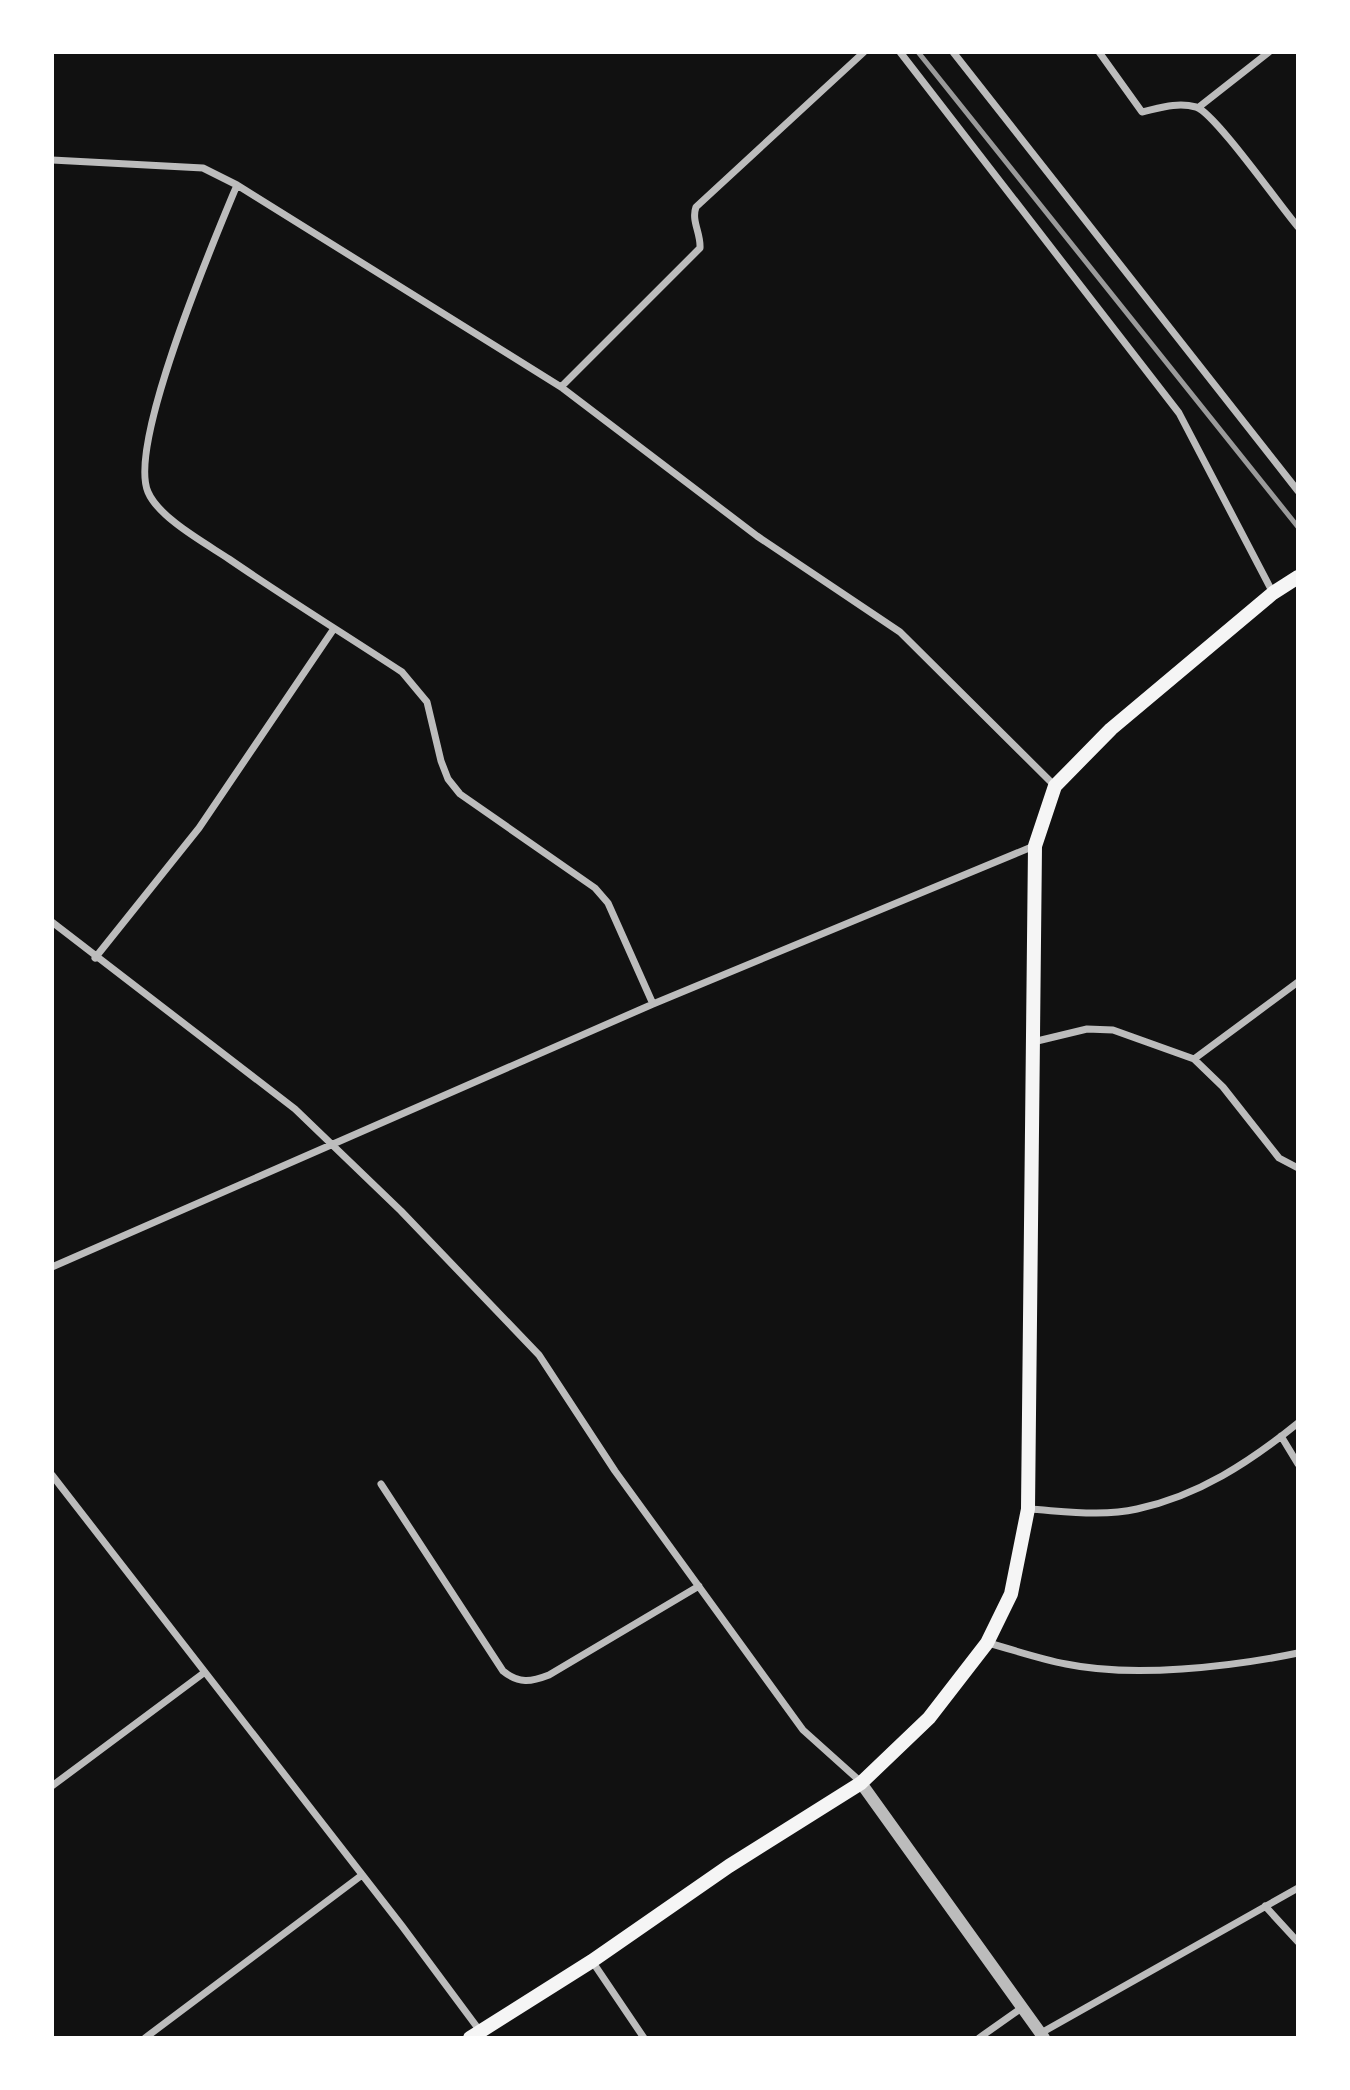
<svg xmlns="http://www.w3.org/2000/svg" width="1350" height="2090" font-family="Spectral,serif">
<style>
.lines{fill:none;stroke-linecap:round;stroke-linejoin:round}
.minor{stroke:#bcbcbc;stroke-width:7}
.tertiary{stroke:#bcbcbc;stroke-width:12}
.secondary{stroke:#f5f5f5;stroke-width:14}
.rail{stroke:#9a9a9a;stroke-width:5}
</style>
<rect width="100%" height="100%" fill="#111"/>
<g class="lines">
<!-- minor -->
<path class="minor" d="M900,52L1179,413L1273,593
M953,52L1298,491
M1099,52L1142,112C1160,108 1177,102 1196,107C1214,112 1280,206 1298,227
M1199,107L1269,52
M52,160L203,168L237,185L561,387L757,536L900,632L1055,786
M237,185C215,238 127,444 148,492C159,518 205,543 229,559C286,598 344,634 402,672L427,702L441,761L448,779L460,794L595,888L608,903L653,1004
M561,387L700,248C701,233 691,221 696,207L864,52
M52,922L295,1109L401,1211L539,1355L615,1471L803,1730L861,1782
M95,958L199,828L333,630
M1033,1042L1087,1029L1113,1030L1194,1059L1223,1087L1279,1158L1298,1168
M1194,1059L1298,982
M52,1267L653,1004L1034,846
M1281,1436L1298,1464
M52,1475L402,1926L480,2031
M381,1484L503,1671C519,1684 531,1682 549,1675L699,1586
M1028,1509C1063,1511 1102,1517 1137,1509C1198,1496 1250,1462 1298,1423
M988,1643C1014,1650 1040,1659 1066,1664C1133,1678 1231,1667 1298,1653
M52,1786L205,1672
M1265,1906L1298,1942
M592,1961L644,2038
M1041,2033L1298,1888
M145,2038L362,1875
M979,2038L1023,2007"/>
<!-- tertiary -->
<path class="tertiary" d="M861,1783L1044,2038"/>
<!-- secondary -->
<path class="secondary" d="M470,2038L592,1961L729,1866L861,1783L929,1718L987,1643L1011,1594L1028,1509L1035,846L1055,786L1111,729L1273,593L1298,577"/>
<!-- rail -->
<path class="rail" d="M918,52L1298,527"/>
</g>
<!-- border -->
<rect width="1350" height="2090" fill="none" stroke="#ffffff" stroke-width="108"/>
</svg>
